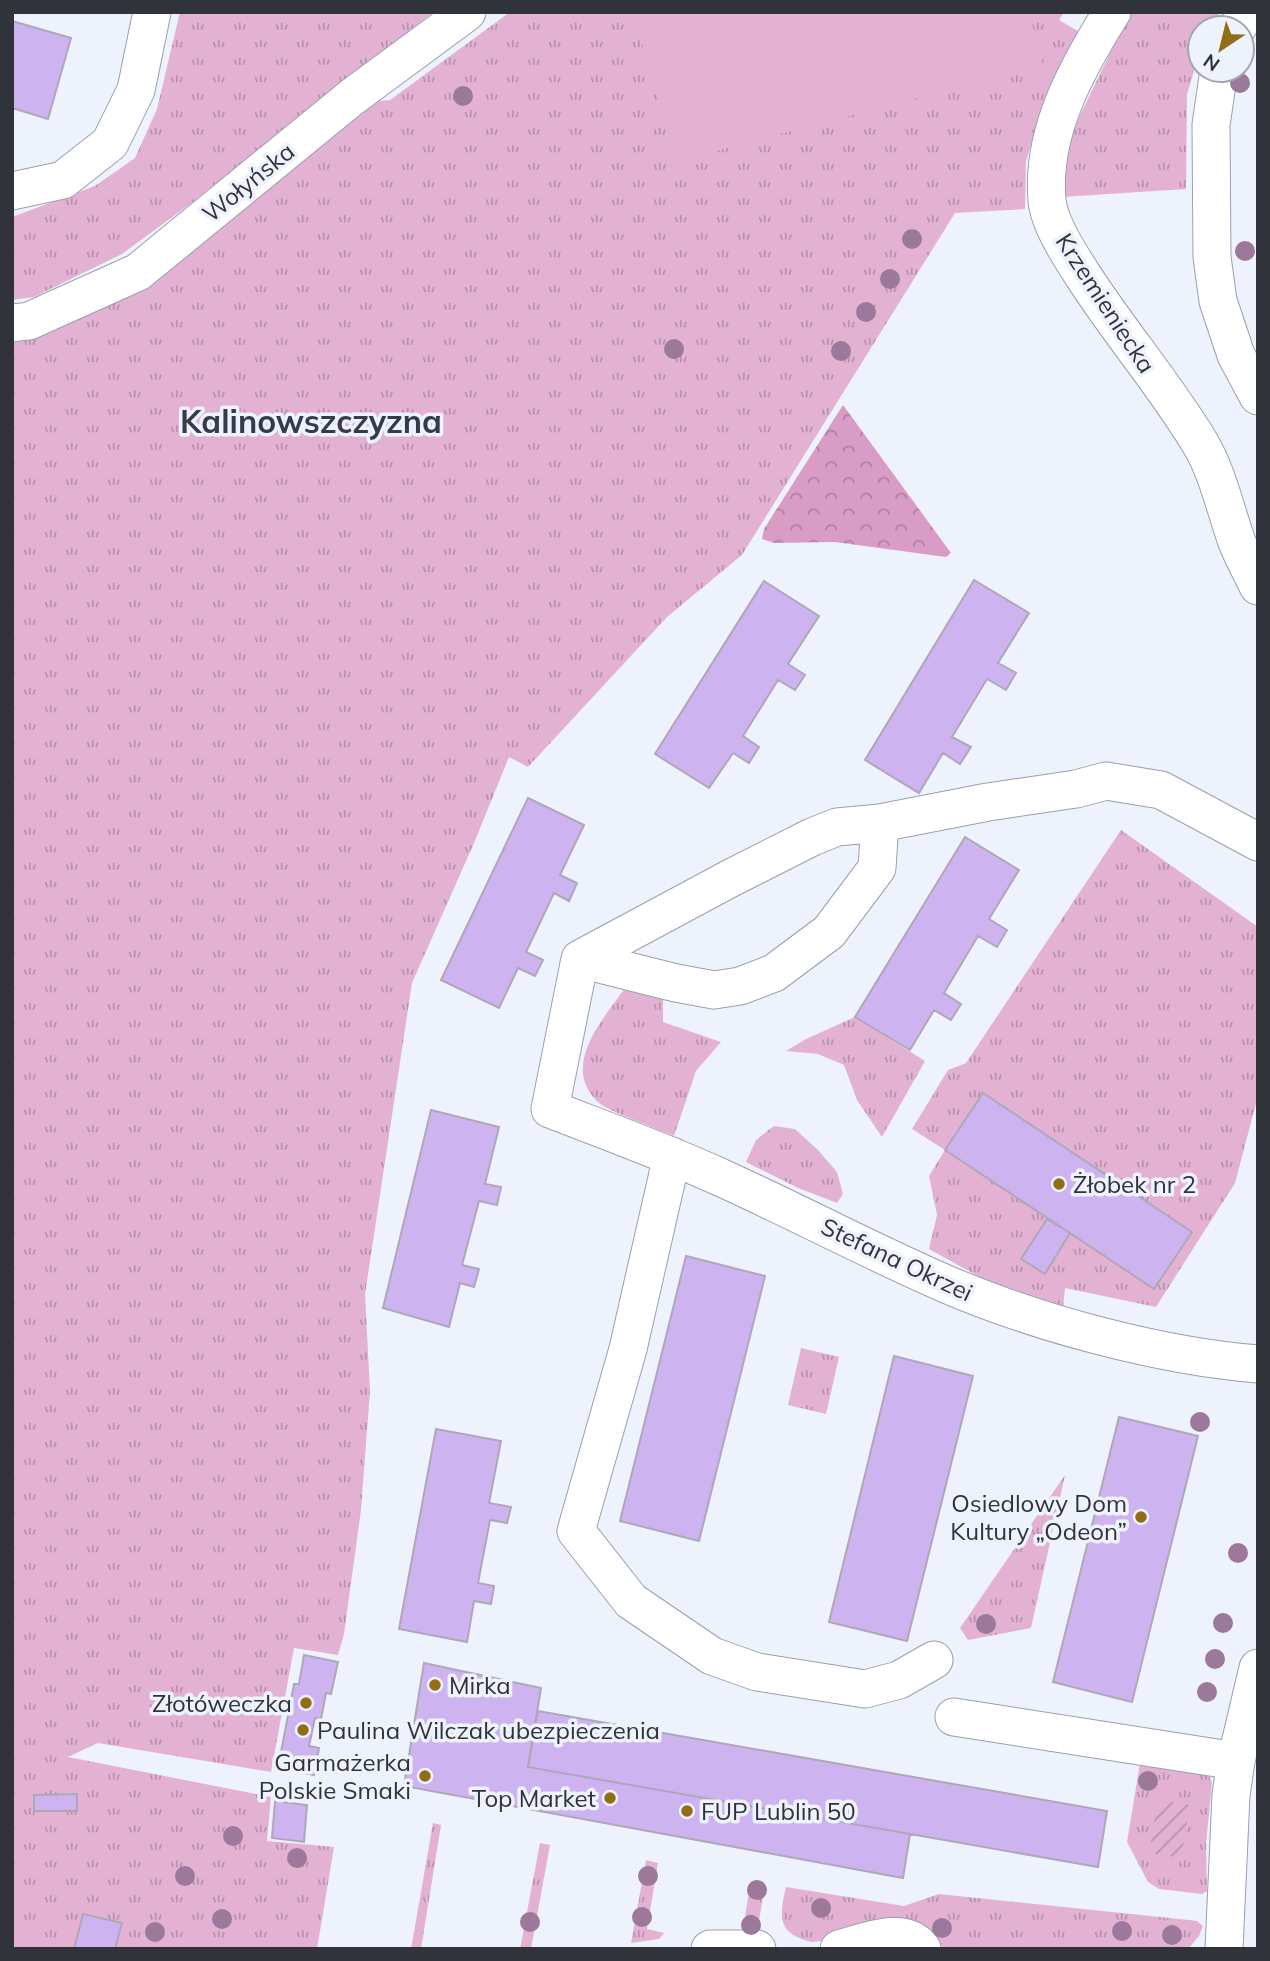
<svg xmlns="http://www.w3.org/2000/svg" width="1270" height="1961" font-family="Mulish,sans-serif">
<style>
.grass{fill:url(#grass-tufts)}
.forest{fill:url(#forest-crowns)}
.garden{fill:url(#garden-furrows)}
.pitch{fill:#e3b2d3}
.building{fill:#ceb3f1;stroke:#afa7b9;stroke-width:2}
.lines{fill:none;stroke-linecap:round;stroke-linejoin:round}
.minor-casing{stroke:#999fb2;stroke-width:39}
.minor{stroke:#fff;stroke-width:37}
.tree{fill:#9c789b}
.poi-dot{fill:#946c16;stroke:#edf2fd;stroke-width:2.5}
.labels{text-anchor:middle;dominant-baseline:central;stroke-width:7;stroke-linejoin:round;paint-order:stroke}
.street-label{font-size:24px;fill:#30333a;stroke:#edf2fd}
.poi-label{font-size:24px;fill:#30333a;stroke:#edf2fd;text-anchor:start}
.district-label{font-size:32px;font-weight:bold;fill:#363b4a;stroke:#edf2fd}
</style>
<defs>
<pattern id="grass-tufts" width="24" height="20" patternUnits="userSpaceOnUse" patternTransform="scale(1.75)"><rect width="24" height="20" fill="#e3b2d3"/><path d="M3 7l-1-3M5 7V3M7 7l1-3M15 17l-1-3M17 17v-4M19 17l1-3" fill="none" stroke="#b891ac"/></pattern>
<pattern id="forest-crowns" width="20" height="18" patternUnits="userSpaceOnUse" patternTransform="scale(1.75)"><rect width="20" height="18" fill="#d89cc6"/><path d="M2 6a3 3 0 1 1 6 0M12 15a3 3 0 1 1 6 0" fill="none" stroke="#b080a2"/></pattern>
<pattern id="garden-furrows" width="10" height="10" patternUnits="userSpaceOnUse" patternTransform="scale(1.75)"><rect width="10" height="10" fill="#e3b2d3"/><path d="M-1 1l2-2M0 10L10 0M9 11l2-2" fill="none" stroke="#b891ac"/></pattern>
</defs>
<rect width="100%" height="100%" fill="#edf2fd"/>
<!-- grass -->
<path class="grass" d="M180,12H433L190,204L122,254L34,297L12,300V217L95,186L135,158L157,109Z
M510,12H1064L1059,20L1081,33L1047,94L1026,161L1025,209L955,213L742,555L667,617L528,767L509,757L474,843L412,983L365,1294L370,1391L361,1510L344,1634L338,1655L294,1648L271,1772L98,1743L68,1757L271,1797L267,1841L334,1847L317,1949H12V334L372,102L390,100Z
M1130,12H1220L1211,28H1200V52L1187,94L1186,189L1062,197L1068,140Z
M1121,830L1258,927V1096L1235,1183L1156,1307L1065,1288L1063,1308L1003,1290L929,1249L937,1215L929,1176L945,1150L912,1129L948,1070L966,1063Z
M628,984L663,996V1022L721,1042L696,1071L674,1136C658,1129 610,1112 599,1103C558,1066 605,1017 628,984Z
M855,1017L925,1061L882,1137L857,1100L844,1065L818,1054L786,1051L806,1039Z
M774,1126L795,1129L818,1150L837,1172L843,1194L837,1203L798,1188L746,1162L756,1140Z
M801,1348L839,1357L826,1414L788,1405Z
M1065,1475L1031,1628L968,1640L960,1628Z
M1141,1757L1207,1770L1212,1783L1206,1844L1207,1891L1202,1894L1159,1889L1148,1882L1127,1842Z
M433,1823L441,1825L421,1949H411Z
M540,1843L550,1845L531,1949H520Z
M646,1860L658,1863L647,1929L664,1933L659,1939L631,1943Z
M751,1881L765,1884L758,1927L756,1932L742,1934Z
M786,1887L904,1906L939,1894L1189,1920L1197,1921L1203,1926L1199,1936L1188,1949H944L926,1930L812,1942C777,1934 779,1917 786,1887Z"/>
<!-- forest -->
<path class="forest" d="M843,405L951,553L946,557L835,542L774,543L762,539L764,529Z"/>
<!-- garden -->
<path class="garden" d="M1158,1800L1190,1805L1181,1858L1149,1853Z"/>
<!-- pitch -->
<path class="pitch" d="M634,12H1029L1043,65L674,162Z
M12,1875L27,1949H12Z"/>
<!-- building -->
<path class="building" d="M12,21L71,38L48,119L12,108Z
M974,580L1029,613L998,663L1016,673L1006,690L987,679L952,737L971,747L960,764L943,753L919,793L865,760Z
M764,581L819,616L788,664L805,675L795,690L778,680L743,736L759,747L749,763L733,753L709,788L655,754Z
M528,798L584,825L560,875L577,883L569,901L554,893L526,952L543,960L535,976L518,968L499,1008L441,980Z
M965,837L1019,870L989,919L1007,930L997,947L978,936L944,993L961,1004L951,1020L934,1010L910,1050L855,1017Z
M983,1093L1192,1232L1154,1289L945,1150Z
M431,1110L499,1127L485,1184L501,1187L497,1205L479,1201L462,1265L479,1269L474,1287L460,1283L449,1327L383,1308Z
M1047,1219L1070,1233L1045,1274L1021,1259Z
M686,1256L765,1276L699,1541L620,1521Z
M894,1356L973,1376L907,1641L829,1622Z
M1119,1417L1198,1436L1132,1702L1053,1682Z
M436,1429L501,1441L489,1503L511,1507L507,1523L490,1520L478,1583L494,1586L491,1604L474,1601L467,1642L399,1629Z
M304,1655L338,1662L331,1694L326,1693L321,1719L315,1718L309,1746L319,1748L314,1775L278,1768L294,1684H299Z
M424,1663L541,1688L528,1767L910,1834L903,1878L404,1786Z
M538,1711L1107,1811L1098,1867L528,1767Z
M77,1794V1811H34V1795Z
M275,1801L307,1805L304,1842L272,1838Z
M83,1914L122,1923L115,1949H74Z"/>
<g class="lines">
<defs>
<path id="minor" d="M1112,12C1077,68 1041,132 1047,200C1049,224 1071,257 1084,277C1120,333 1165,385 1200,443C1218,473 1225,509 1237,542C1243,557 1251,571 1258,586
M1237,28L1247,12
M1219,70L1211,125L1212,257L1218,301L1236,355L1258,396
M12,191L63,180L110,143L136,90L152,12
M12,323L29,321L138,272L352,97L467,12
M1258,842L1161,790L1106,781L1076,789L988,802L880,823L877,868L829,932L774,973L740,986L714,990L676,983L580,959L550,1109C607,1131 665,1152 722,1178C797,1212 870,1251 946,1284C1037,1323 1159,1356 1258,1364
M580,959L729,879L812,837L837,827L880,823
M672,1156L628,1349L576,1531L631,1601L712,1656L757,1672L865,1689L899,1680L934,1660
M954,1717L1236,1761
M710,1949H757
M839,1949C863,1943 905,1924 922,1949
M1224,1949L1231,1795L1236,1761L1258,1668"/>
</defs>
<!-- minor casing -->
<use href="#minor" class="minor-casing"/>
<!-- minor -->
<use href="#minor" class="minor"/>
</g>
<!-- trees -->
<g class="tree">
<circle cx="1240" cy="83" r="10"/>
<circle cx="463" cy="96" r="10"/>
<circle cx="912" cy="239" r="10"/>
<circle cx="1245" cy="251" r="10"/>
<circle cx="890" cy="279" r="10"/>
<circle cx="866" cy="312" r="10"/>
<circle cx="674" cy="349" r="10"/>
<circle cx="841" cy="351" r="10"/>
<circle cx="1200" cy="1422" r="10"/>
<circle cx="1238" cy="1553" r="10"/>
<circle cx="1223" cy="1623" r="10"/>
<circle cx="986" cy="1624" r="10"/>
<circle cx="1215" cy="1659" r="10"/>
<circle cx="1207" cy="1692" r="10"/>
<circle cx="1148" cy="1781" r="10"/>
<circle cx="233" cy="1836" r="10"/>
<circle cx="297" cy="1858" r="10"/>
<circle cx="185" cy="1876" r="10"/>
<circle cx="648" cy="1876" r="10"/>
<circle cx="757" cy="1890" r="10"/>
<circle cx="821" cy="1908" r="10"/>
<circle cx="642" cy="1917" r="10"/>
<circle cx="222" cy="1919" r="10"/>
<circle cx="530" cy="1922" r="10"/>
<circle cx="751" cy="1925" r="10"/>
<circle cx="942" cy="1928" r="10"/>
<circle cx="1122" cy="1931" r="10"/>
<circle cx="155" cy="1932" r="10"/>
<circle cx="1172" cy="1935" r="10"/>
</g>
<!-- markers -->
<g class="poi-dot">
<circle cx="1059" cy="1184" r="7"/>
<circle cx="1141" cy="1517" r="7"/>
<circle cx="435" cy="1685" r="7"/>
<circle cx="306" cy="1703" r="7"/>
<circle cx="303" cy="1730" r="7"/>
<circle cx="425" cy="1776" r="7"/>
<circle cx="610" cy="1798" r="7"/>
<circle cx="687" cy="1811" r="7"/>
</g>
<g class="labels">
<!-- street labels -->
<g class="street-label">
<text transform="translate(248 182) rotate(-39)">Wołyńska</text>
<text transform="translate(1106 303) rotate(57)">Krzemieniecka</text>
<text transform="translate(897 1259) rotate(25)">Stefana Okrzei</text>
</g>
<!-- poi labels -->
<g class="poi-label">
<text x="1073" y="1184">Żłobek nr 2</text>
<text x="1127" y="1503" text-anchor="end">Osiedlowy Dom<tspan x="1127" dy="28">Kultury „Odeon”</tspan></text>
<text x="449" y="1685">Mirka</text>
<text x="292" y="1703" text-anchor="end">Złotóweczka</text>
<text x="317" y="1730">Paulina Wilczak ubezpieczenia</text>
<text x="411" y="1762" text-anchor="end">Garmażerka<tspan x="411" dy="28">Polskie Smaki</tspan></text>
<text x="596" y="1798" text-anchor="end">Top Market</text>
<text x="701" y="1811">FUP Lublin 50</text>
</g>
<!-- district labels -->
<g class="district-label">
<text x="311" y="421">Kalinowszczyzna</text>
</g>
</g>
<!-- border -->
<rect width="1270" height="1961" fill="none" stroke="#30333a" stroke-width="28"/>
<!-- north arrow -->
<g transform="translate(1221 49) rotate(215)"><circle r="33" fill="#edf2fd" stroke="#a1a6af" stroke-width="2"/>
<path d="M0-5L12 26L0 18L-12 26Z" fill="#946c16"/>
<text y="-10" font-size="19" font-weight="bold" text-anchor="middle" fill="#30333a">N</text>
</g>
</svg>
